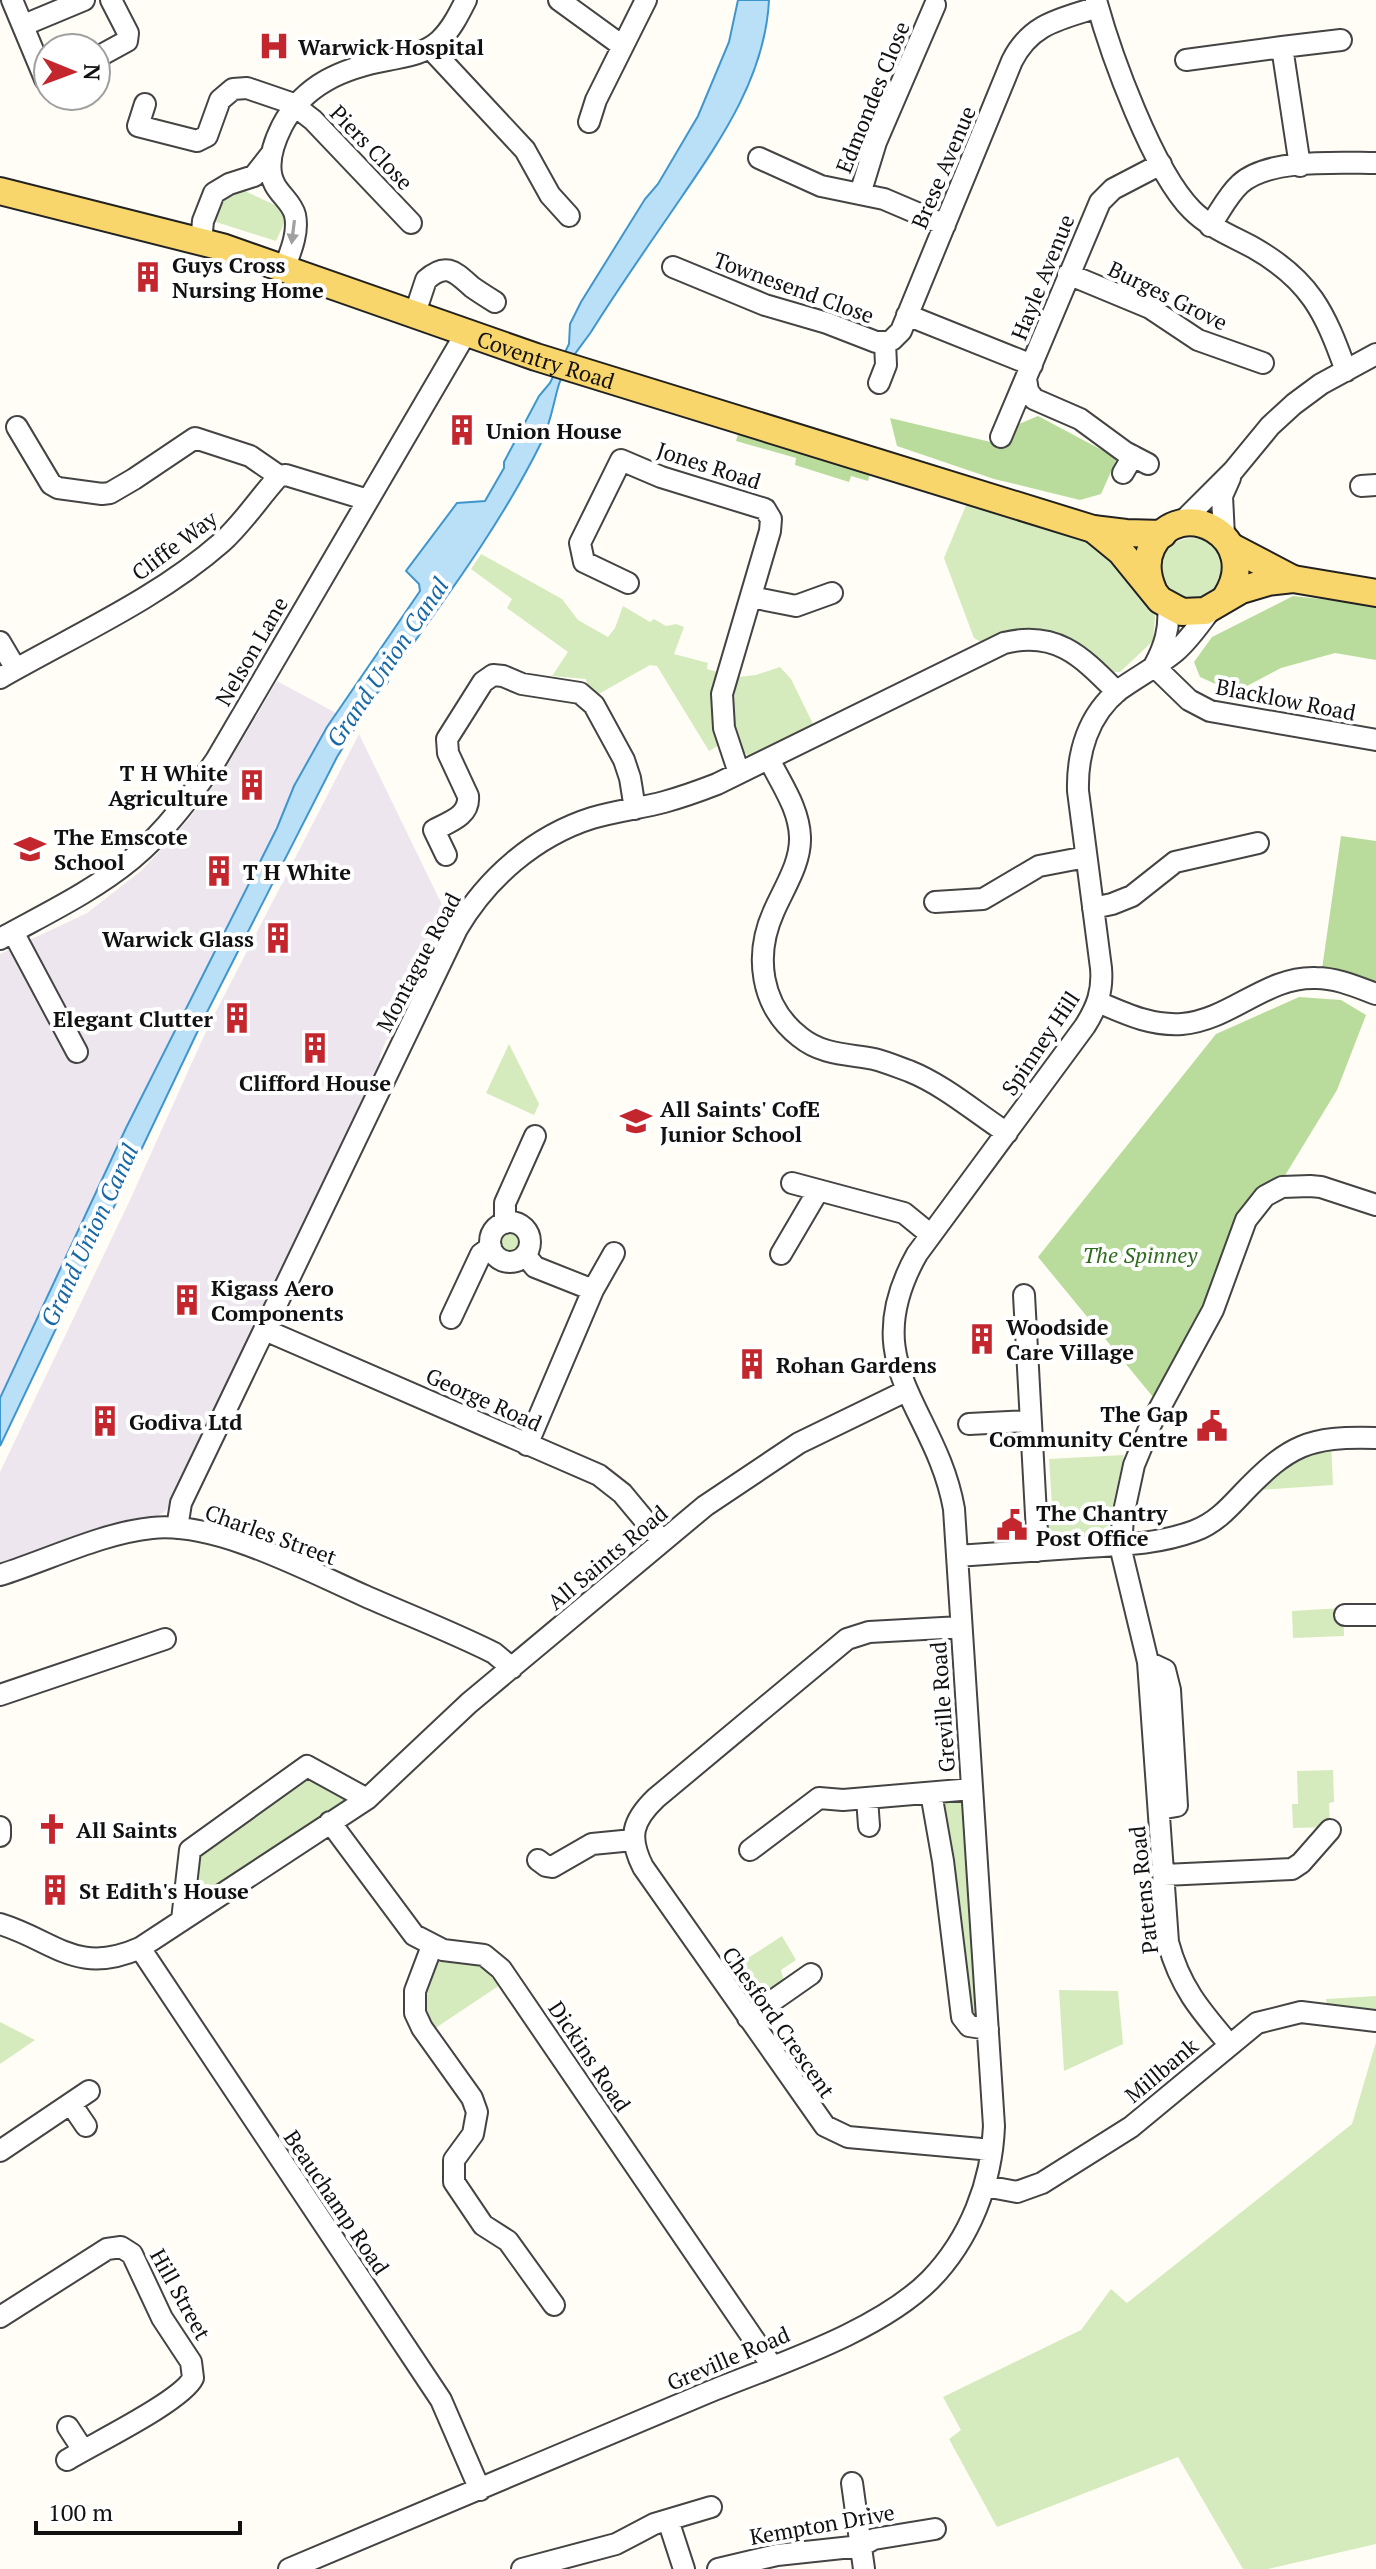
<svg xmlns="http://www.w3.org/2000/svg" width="1376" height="2569" font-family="'PT Serif',serif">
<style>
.industrial{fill:#eee6ef}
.green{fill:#d5ebbd}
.forest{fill:#b9dc9c}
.water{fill:#b9e0f7;stroke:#3f96cf;stroke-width:2}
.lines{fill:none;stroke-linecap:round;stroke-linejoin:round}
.minor-casing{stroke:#444;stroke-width:24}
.major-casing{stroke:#222;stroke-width:30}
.minor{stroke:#fff;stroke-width:20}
.major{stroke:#f9d66b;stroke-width:26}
.oneway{fill:#a0a0a0}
.labels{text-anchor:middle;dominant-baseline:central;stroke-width:8;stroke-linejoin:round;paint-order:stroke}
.poi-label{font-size:22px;font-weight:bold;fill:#111;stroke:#fff;text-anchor:start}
.street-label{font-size:22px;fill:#111;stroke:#fff}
.park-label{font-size:22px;font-style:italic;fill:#2f6b1f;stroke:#fff}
.water-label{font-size:24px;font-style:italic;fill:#1768a6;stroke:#fff}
</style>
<rect width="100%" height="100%" fill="#fffdf5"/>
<!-- industrial -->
<path class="industrial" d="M277,681L336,713L294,786L277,828L126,1128L0,1398V954L87,913L141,871L189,819L228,764Z
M359,734L448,917L397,1035L386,1040L380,1056V1068L172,1504L163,1513L150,1519L140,1520L0,1571V1472L130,1200L208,1027Z"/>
<!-- green -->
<path class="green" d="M245,191L281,208L285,221L276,241L213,221L223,198Z
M971,493L1025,522L1081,534L1156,607L1153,641L1120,672H1109L1085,650L983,643L974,638L944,558Z
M1161 569a31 31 0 1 1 62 0a31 31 0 1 1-62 0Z
M481,554L562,599L578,620L608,637L615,628L623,606L650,622L654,619L666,626L676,624L684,627L674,654L708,663L707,669L717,672L715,696L721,744L709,751L657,666L650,665L595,696L588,692L586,679L552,676L568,652L507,608L512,599L471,569Z
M780,667L791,679L813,724L748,756C728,735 732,703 738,677L756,675Z
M509,1044L539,1104L534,1115L486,1093Z
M496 1242a14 14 0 1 1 28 0a14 14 0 1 1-28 0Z
M1331,1444L1333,1485L1259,1490L1279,1466Z
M1124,1455L1107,1530L1101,1533L1045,1536L1041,1522L1053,1521L1049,1459Z
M1343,1608L1344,1636L1293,1638L1292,1611Z
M1333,1770L1334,1802L1329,1803L1330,1827L1293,1828L1292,1804H1298L1297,1771Z
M305,1776L350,1801L189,1907L195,1856Z
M958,1794L964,1804L980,2015L975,2019L970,2018L939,1805L945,1797Z
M782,1936L796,1960L781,1970L784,1981L756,2006L730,1972L731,1969Z
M453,1958L486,1965L500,1985L431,2031C421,2006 425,1986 438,1962Z
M1059,1990L1118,1991L1123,2044L1064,2071Z
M1376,1996V2016L1328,2011L1326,1999Z
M0,2022L35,2040L0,2064Z
M1376,2042V2544L1268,2569H1243L1178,2457L997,2527L949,2439L961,2430L943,2397L1081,2330L1111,2289L1127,2303L1352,2124Z"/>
<!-- forest -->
<path class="forest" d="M1038,416L1117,458L1101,494L1080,500L994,479L897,446L890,418L1003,445L1019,424Z
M742,420L874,460L868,481L851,476L849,482L795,465L796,458L736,441Z
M1293,596L1376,605V660L1335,653L1281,668L1247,686H1220L1200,677L1194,662L1212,637Z
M1341,836L1376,841V983L1337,970L1322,969Z
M1299,997L1341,1000L1366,1015L1337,1090L1281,1182L1218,1275L1153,1397L1038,1257L1216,1034Z"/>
<!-- water -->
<path class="water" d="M738,0H769C765,82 714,149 670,214C643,253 616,292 591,332C579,349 566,363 559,384C553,404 551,423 541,443C500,526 444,600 390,676L387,684L377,693L337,757L203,1020L0,1446V1398L126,1128L277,828L294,786L327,727L420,591L419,584L406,571L457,503L485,501L504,468V462L539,396L550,383L569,344L570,324L581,302L645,199L658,184L698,116L729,42Z"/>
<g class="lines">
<defs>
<path id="minor" d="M12,0L45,79L48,80
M559,0L621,45
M1096,0C1111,55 1153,171 1192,210C1210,228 1232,236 1254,248C1310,280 1325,312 1346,371
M24,25L84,0
M430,48L525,150L550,195L569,216
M96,58L127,41L128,33L111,0
M1186,60L1282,47
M145,104L138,126L197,141L207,136L220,100L233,89L247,88L291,103L313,120L411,223
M589,122L596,100L646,0
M759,158L821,186L884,199L945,225
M1300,166L1282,47L1341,40
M860,194L876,142L935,5
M1210,226C1220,212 1227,196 1240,184C1268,158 1339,163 1376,163
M201,242L203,221L214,193L229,184L254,176L272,153
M673,267L765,305L827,323L876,342H885
M284,269C290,253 299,233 295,215C292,203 281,196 275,185C265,167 274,142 282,126C304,84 344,68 388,60C407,56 424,54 439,41C451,30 459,14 466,0
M1068,274L1150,308L1198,340L1263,363
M907,315L1032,365
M414,316L426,280C447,261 456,273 472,287C479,292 487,297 495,302
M885,342L892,340L901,331L1012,61C1031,23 1061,19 1098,7
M1026,379L1028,391L1034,399L1080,419L1125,452L1148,464
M879,383L886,365L885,342
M17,427L51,484L58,488L102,494L110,493L134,479L195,438L250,456L279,476
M1001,437L1100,202L1113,189L1161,164
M1123,473L1133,456
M1361,486L1376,485
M1180,524L1233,471L1270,426L1294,404L1321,384L1376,354
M1224,536L1222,496L1230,478
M628,583L584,562L580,543L621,460L661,477L765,509L771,519L770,531L722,694L724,728L739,773
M751,597L796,606L832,593
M0,642L16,669
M1154,666L1189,700L1210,711L1376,740
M1154,666C1165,646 1170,628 1168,606
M0,678C75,635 157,599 222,542C244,522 259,498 279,476L286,475L368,500
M769,759C781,784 799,808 800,837C801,863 784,888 774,911C754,955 760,1006 800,1037C822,1055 848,1054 874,1059C886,1062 898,1067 909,1071C944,1085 975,1112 1007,1133
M446,855L434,830C449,822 470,816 468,796L448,753L447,739L483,682L493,675L503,676L522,684L580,693L594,705L624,760L630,778L635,809
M935,902L983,899L1039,866L1086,857
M1093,908L1112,904L1132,896L1175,862L1258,843
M13,932L77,1052
M0,939C45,914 92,892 132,859C166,831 191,796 216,760L466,333
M1098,1002C1126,1014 1151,1026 1182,1024C1231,1020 1266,976 1316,978C1337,978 1357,987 1376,994
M792,1183L904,1213L931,1235
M490 1242a20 20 0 1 1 40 0a20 20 0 1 1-40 0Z
M505,1223V1203L535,1136
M781,1254L818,1191
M525,1255L535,1267L593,1290
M1024,1295L1038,1551
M451,1318L481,1254L491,1247
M265,1330L599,1475L622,1493L662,1541
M969,1424L1030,1421
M527,1445L593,1290L614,1253
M177,1528L181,1503L457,929C487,878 535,836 592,818C616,811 641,808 664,802C682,797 699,791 717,784L1004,643C1057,630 1082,657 1117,692
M957,1556C1000,1553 1043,1550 1086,1547C1122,1545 1159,1544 1194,1531C1214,1524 1228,1509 1242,1494C1289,1445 1308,1436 1376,1438
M0,1575C48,1560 102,1533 152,1528C216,1521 306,1570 365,1596C408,1615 452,1632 494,1653L512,1668
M1345,1615H1376
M961,1627L869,1632L847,1639L656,1798C632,1821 628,1837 643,1867L825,2126L848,2137L992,2150
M1148,1662L1165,1670L1170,1690L1177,1806L1159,1809
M0,1695L165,1639
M931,1793L943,1861L962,2017L969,2026L988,2029
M867,1798L869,1826
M330,1822L414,1935L443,1950L484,1955L501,1969L772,2366
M0,1827V1836
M750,1850L819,1798L843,1800L972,1789
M538,1860L546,1866L552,1867L592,1844L633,1840
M1164,1875L1292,1869L1301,1863L1330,1830
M182,1920L190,1850L307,1766L367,1799
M0,1924C55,1941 77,1976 140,1948L367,1799L469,1703L705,1506L799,1443L906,1391
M432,1946L415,1991V2013L422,2028L472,2098L477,2112L473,2134L454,2160V2182L483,2225L508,2241L554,2305
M140,1948L441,2400L480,2490
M748,2018L811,1974
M1229,2044C1200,2010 1180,1987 1168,1942L1148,1662L1121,1550L1123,1516L1134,1465L1151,1424L1213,1310L1246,1220L1265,1196L1282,1187L1310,1186L1321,1187L1376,1205
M71,2104L86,2126
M0,2151L89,2091
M985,2186L1017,2192L1042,2183L1131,2127L1257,2023L1301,2012L1376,2021
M0,2317L107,2249L121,2247L132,2254L162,2318L191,2362L193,2378C182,2401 93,2444 67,2460
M68,2427L83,2450
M852,2483L864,2569
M668,2520L684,2569
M289,2569C429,2510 569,2451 709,2392C778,2364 878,2332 930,2280C970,2239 992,2182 994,2126L954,1509C936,1407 854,1366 917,1254L1085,1026C1097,1007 1103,991 1101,968L1078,791C1077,753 1088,715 1119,690C1137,677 1158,666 1176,651C1190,639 1201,622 1212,608
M522,2569L616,2544L654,2524L711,2507
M718,2569L777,2555L861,2546L874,2539L935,2529"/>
<g id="major">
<path id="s1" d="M0,191L222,247L536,357L1093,529L1126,533L1163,534"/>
<path d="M1093,529L1121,552L1160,600L1182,612L1205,611L1241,590L1268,582L1293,579L1376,593"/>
<path d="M1232,547L1293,579"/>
<path d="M1153,590C1147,576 1145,561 1152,547C1180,492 1264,538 1226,597"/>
</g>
</defs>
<!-- minor casing -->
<use href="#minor" class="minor-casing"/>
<!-- major casing -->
<use href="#major" class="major-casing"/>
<!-- minor -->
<use href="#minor" class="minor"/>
<!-- major -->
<use href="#major" class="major"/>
</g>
<!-- one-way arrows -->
<defs><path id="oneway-solid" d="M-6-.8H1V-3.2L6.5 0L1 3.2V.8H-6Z" transform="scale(2)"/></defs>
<use class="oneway" href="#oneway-solid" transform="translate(293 232) rotate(97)"/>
<!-- icons -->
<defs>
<symbol id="hospital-bare" viewBox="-9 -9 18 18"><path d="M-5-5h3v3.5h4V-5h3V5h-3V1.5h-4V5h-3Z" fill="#c4262e" stroke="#fff" stroke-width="2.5" paint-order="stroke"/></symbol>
<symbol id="building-bare" viewBox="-9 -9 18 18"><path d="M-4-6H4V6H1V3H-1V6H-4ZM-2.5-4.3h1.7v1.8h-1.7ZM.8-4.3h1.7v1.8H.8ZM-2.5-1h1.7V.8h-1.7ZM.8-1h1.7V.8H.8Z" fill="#c4262e" stroke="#fff" stroke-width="2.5" paint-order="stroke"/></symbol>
<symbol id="school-bare" viewBox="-9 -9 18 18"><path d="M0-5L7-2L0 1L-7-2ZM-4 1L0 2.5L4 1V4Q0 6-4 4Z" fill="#c4262e" stroke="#fff" stroke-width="2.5" paint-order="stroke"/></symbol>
<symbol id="civic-bare" viewBox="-9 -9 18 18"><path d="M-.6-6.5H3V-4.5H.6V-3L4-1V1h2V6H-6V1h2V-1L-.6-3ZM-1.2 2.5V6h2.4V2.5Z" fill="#c4262e" stroke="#fff" stroke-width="2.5" paint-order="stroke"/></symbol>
<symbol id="church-bare" viewBox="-9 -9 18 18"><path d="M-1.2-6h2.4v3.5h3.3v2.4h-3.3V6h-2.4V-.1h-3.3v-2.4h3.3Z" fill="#c4262e" stroke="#fff" stroke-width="2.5" paint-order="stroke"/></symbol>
</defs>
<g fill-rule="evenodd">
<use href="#hospital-bare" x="252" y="24" width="44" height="44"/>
<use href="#building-bare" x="126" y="255" width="44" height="44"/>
<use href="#building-bare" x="440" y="408" width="44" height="44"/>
<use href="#building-bare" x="230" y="763" width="44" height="44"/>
<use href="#school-bare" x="8" y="827" width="44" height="44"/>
<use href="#building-bare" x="197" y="849" width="44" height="44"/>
<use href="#building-bare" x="256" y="916" width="44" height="44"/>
<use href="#building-bare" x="215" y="996" width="44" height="44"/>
<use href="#building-bare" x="293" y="1026" width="44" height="44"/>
<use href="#school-bare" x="614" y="1099" width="44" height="44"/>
<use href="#building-bare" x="165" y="1278" width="44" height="44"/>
<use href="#building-bare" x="960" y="1317" width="44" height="44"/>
<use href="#building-bare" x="730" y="1342" width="44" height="44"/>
<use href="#building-bare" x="83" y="1399" width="44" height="44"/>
<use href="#civic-bare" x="1190" y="1404" width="44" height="44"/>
<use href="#civic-bare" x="990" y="1503" width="44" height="44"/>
<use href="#church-bare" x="30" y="1807" width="44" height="44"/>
<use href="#building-bare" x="33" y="1868" width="44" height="44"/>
</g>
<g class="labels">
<!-- poi labels -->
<g class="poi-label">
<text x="298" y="46">Warwick Hospital</text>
<text x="172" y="264">Guys Cross<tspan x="172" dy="25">Nursing Home</tspan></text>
<text x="486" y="430">Union House</text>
<text x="228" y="772" text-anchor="end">T H White<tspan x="228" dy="25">Agriculture</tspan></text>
<text x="54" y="836">The Emscote<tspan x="54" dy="25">School</tspan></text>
<text x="243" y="871">T H White</text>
<text x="254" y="938" text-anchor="end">Warwick Glass</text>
<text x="213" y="1018" text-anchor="end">Elegant Clutter</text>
<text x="315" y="1082" text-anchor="middle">Clifford House</text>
<text x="660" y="1108">All Saints' CofE<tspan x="660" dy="25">Junior School</tspan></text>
<text x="211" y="1287">Kigass Aero<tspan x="211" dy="25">Components</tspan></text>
<text x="1006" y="1326">Woodside<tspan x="1006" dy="25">Care Village</tspan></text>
<text x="776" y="1364">Rohan Gardens</text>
<text x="1188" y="1413" text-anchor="end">The Gap<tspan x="1188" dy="25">Community Centre</tspan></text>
<text x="129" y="1421">Godiva Ltd</text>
<text x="1036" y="1512">The Chantry<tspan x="1036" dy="25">Post Office</tspan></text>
<text x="76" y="1829">All Saints</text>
<text x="79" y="1890">St Edith's House</text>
</g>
<!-- street labels -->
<g class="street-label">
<text transform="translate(872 97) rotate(-68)">Edmondes Close</text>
<text transform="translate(372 147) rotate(46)">Piers Close</text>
<text transform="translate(943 167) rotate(-67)">Brese Avenue</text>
<text transform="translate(1042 277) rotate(-68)">Hayle Avenue</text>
<text transform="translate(794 287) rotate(20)">Townesend Close</text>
<text transform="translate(1168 295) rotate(26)">Burges Grove</text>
<text stroke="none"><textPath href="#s1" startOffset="572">Coventry Road</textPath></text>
<text transform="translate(709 465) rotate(18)">Jones Road</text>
<text transform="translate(174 545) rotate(-37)">Cliffe Way</text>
<text transform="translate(251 651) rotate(-60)">Nelson Lane</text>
<text transform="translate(1286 699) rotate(11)">Blacklow Road</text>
<text transform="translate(418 962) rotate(-62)">Montague Road</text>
<text transform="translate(1040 1043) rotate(-56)">Spinney Hill</text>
<text transform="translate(484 1399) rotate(24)">George Road</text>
<text transform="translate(271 1534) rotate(20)">Charles Street</text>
<text transform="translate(607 1557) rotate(-40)">All Saints Road</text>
<text transform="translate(942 1707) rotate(-94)">Greville Road</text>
<text transform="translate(1143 1890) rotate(-96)">Pattens Road</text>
<text transform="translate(779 2022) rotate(55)">Chesford Crescent</text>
<text transform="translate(590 2056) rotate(56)">Dickins Road</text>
<text transform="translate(1161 2070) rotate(-40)">Millbank</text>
<text transform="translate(337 2202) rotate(56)">Beauchamp Road</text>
<text transform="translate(181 2294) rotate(61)">Hill Street</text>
<text transform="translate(728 2358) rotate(-23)">Greville Road</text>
<text transform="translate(822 2524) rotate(-10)">Kempton Drive</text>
</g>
<!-- park labels -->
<g class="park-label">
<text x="1140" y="1254">The Spinney</text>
</g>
<!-- water labels -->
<g class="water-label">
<text transform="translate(387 662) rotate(-56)">Grand Union Canal</text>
<text transform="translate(89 1235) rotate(-65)">Grand Union Canal</text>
</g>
</g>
<!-- north arrow -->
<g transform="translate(72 72) rotate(91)"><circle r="38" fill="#ffffff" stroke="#a0a0a0" stroke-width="2"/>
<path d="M0-6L14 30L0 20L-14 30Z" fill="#c4262e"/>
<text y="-12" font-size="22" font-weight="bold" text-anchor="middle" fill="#111111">N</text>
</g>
<!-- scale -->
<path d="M36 2521v12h204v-12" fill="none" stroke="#111111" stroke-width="4"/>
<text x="48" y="2521" font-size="24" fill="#111111" stroke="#ffffff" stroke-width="6" paint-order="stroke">100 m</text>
</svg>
